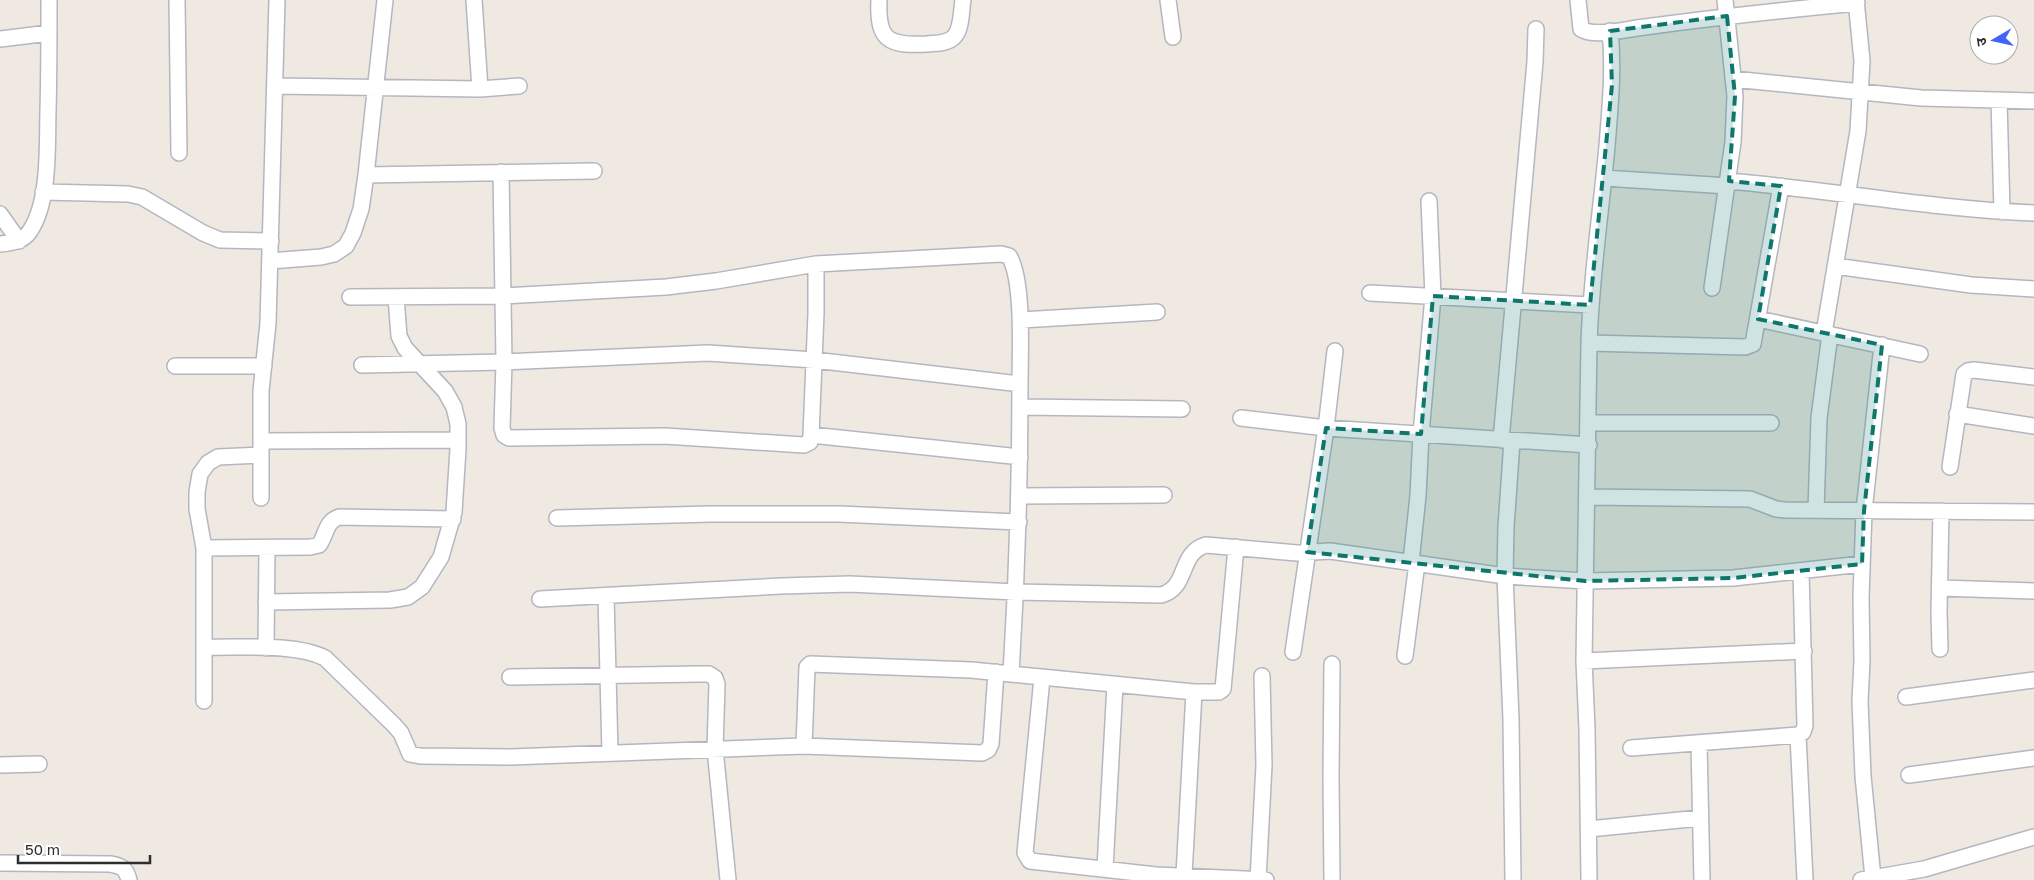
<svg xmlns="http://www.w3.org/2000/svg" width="2034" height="880" font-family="'Golos Text','Noto Sans Devanagari',sans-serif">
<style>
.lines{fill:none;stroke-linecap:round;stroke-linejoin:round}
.minor-casing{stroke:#b4b7c1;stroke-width:18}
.minor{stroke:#fff;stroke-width:15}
.marked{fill:#0f766e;fill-opacity:0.2;stroke:#0f766e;stroke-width:4;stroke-dasharray:10 6;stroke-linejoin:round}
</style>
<rect width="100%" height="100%" fill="#efe9e1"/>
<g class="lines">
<defs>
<path id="minor" d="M177,0L179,153
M474,0L480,89
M879,0C877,41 889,46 927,44C936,43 947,44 954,37C962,29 961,11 963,0
M1168,0L1173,37
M1578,0L1581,29C1593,37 1623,30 1637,28C1710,18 1783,10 1857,3
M0,39L49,33
M1733,79L1921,98L2034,101
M276,86L480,89L519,86
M1999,100L2002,212
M501,172L504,362L502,428L504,435L509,438L665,436L804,445L810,442L811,435L816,313V264
M366,175L594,171
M1604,178L1728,186
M1729,181C1831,190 1932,209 2034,213
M43,192L128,194L142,197L203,233L220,240L271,241
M0,214L19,241
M0,244C11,243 24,241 30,231C50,201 47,146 48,111C49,74 49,37 49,0
M270,261L321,257L334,254L346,246L353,233L361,209L366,175L385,0
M1835,266L1971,285L2034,289
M1712,288L1733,142L1735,96L1725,0
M1370,293L1590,305
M350,297L503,296L666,287L716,281L816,264L1001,254L1009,256C1024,280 1020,354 1020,384C1020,481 1017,577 1011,674
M1758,319L1920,354
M1021,320L1157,312
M1824,333L1858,131L1862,61L1856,0
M1589,343L1745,347L1753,344L1781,186
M362,365L504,362L708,353L814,360L1020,384
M175,366H264
M1020,407L1182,409
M1957,414L2034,426
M1241,418L1326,428L1589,445
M1589,423H1771
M811,435L1020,457
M1501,440L1535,62L1536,29
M261,441L458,440
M1512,441L1506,527L1505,576L1511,719L1513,880
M1950,467L1964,374L1968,371L1974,370L2034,377
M1020,496L1164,495
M1588,497L1750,499L1776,509L1785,510L2034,512
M261,498V391L268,323L277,0
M1816,510L1819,418L1830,334
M557,518L711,514H839L1019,522
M204,548L310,547L319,545C327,534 325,522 339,517L453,519
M1411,562L1418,496L1421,434L1433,296L1429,201
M1940,588L2034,591
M606,596L610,753
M540,599L781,586L850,584L1016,592L1161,595C1189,588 1178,553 1206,545L1297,553L1330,551L1505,576L1585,581L1733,578L1862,564
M266,602L390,600L408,597L422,587L441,557L454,512L458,449V424L454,407L445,391L405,348L399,336L396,297
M205,647C239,648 295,643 325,658L394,725L401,733L410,754L420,756L511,757L804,746L982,753L988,750L991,744L996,672
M266,648L267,548
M1940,649L1939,612L1941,511
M1293,652L1326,428L1335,351
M1405,656L1417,563
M1584,661L1804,651
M510,677L699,674H709L715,678L717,684L715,749L728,880
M1042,678L1025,853L1030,861L1156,875L1266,880
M1906,697L2034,680
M204,701V548L197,509V492L200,474L208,463L218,457L261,455
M1798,735L1805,880
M1699,743L1702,880
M804,746L807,667L810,664L971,670L1194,692H1219L1223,689L1236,547
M1631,748L1798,735L1803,732L1805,726L1801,571
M0,765L39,764
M1909,775L2034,758
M1589,829L1700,818
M0,863L110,864C122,866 126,868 129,880
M1105,868L1115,685
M1184,875L1194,692
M1873,878L1863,776L1860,701L1862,661L1861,598L1864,511L1882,345
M1258,880L1264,765L1262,676
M1332,880L1331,778L1332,664
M1589,880L1587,729L1584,661L1589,343C1591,277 1601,212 1607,146C1610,107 1614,70 1610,31
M1861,880L1924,869L2034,837"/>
</defs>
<!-- minor casing -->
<use href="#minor" class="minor-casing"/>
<!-- minor -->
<use href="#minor" class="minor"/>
</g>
<!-- marked area -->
<path class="marked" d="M1727,16L1735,96L1729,181L1781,186L1758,319L1882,345L1864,511L1862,564L1733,578L1585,581L1307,552L1326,428L1421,434L1433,296L1590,305L1612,85L1610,31Z"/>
<!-- north arrow -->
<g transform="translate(1994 40) rotate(261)"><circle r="24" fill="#ffffff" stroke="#ababab"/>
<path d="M0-4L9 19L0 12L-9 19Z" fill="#4264fb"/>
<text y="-8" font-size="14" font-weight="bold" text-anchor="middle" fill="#2e2e2e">उ</text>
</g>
<!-- scale -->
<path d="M18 855v8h132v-8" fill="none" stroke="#2e2e2e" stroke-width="2.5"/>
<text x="25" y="855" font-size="15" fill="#2e2e2e" stroke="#ffffff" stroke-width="4" paint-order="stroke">50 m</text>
</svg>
